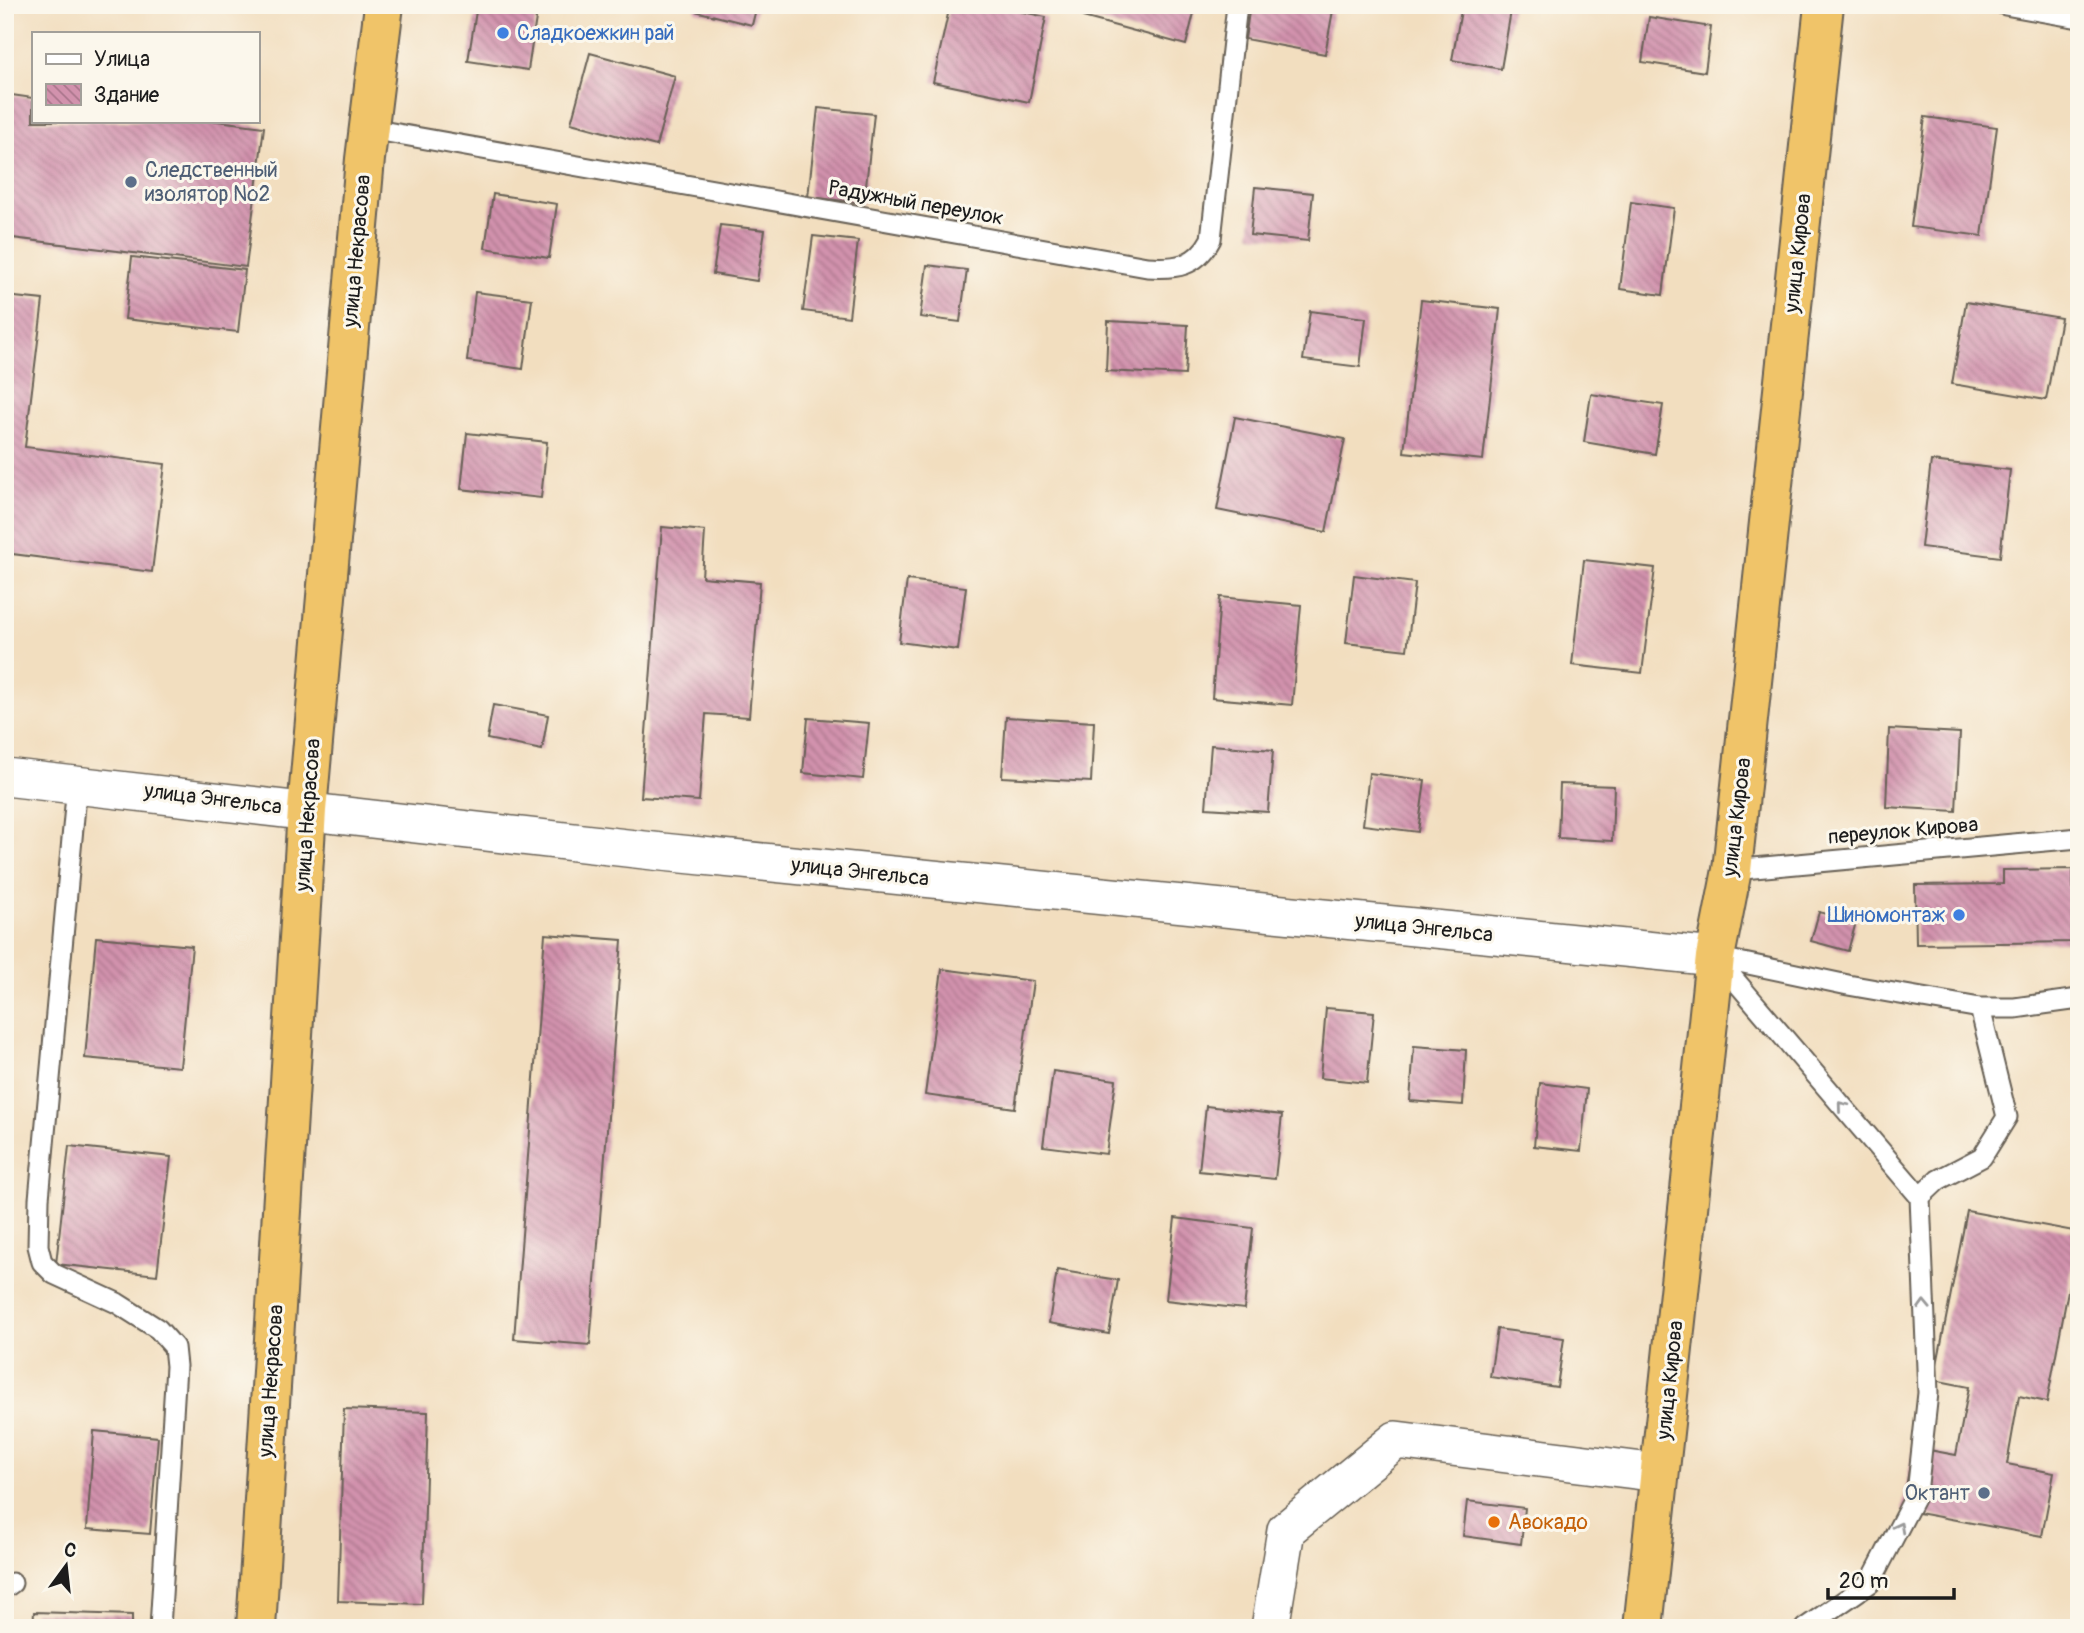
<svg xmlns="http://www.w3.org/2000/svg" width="2084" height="1633" font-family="Pangolin,sans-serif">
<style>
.building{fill:url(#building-back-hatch)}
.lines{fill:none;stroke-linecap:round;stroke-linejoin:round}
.service-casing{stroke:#676055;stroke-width:23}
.minor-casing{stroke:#676055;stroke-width:40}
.trunk-casing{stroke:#676055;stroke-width:42}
.service{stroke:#fff;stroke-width:19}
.minor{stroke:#fff;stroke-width:37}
.trunk{stroke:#f0c469;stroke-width:38}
.oneway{stroke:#999}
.shop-dot{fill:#3f7fe0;stroke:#fbf7ec;stroke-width:2.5}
.service-dot{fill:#5c6f8a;stroke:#fbf7ec;stroke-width:2.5}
.food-dot{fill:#e8710a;stroke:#fbf7ec;stroke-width:2.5}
.labels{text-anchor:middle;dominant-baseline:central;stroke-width:6;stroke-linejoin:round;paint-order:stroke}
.shop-label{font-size:21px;fill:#366cbe;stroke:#fbf7ec;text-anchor:start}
.service-label{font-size:21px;fill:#4e5e75;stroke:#fbf7ec;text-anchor:start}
.street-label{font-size:21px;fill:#1c1c1c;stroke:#fbf7ec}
.food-label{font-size:21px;fill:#c56008;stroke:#fbf7ec;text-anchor:start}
</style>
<defs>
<pattern id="building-back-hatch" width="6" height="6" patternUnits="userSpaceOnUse" patternTransform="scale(1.75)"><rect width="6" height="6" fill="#d292ad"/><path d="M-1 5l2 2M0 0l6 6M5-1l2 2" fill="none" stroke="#aa768c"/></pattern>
</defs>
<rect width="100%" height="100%" fill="#fbf7ec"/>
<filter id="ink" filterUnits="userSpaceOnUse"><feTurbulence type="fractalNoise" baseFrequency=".0143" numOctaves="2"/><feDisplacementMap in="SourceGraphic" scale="14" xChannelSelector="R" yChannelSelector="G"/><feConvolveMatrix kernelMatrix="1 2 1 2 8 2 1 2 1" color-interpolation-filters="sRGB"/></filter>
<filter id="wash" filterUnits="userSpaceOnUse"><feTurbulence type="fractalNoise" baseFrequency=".00686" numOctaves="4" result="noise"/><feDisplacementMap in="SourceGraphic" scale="28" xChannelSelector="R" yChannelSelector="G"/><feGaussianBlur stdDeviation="1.57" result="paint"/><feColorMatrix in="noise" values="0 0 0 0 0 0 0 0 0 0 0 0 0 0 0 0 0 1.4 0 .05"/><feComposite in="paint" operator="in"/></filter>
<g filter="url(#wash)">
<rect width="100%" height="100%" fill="#f2debf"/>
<g id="blocks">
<!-- building -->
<path class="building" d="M477,5H538L528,70L468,61Z
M696,5H757L752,25L695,11Z
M950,5H991L1046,17L1029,102L933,82Z
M1087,5H1196L1186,45L1083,17Z
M1250,5H1334L1325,54L1245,39Z
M1462,5H1512L1501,69L1452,60Z
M1649,17L1711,27L1705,72L1642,62Z
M590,53L675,76L656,146L571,123Z
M5,94L33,98V121H218L264,127L246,267L5,237Z
M818,108L874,114L864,203L808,197Z
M1925,117L1997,127L1982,236L1911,227Z
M1255,187L1313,193L1308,241L1250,235Z
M493,194L557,204L549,258L485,248Z
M1631,202L1674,208L1663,295L1620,289Z
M720,225L765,230L757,281L713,274Z
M813,236L858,241L849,317L803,311Z
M132,257L245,270L238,332L125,319Z
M927,265L967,270L960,322L920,317Z
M475,292L532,299L523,369L467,361Z
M5,296L43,300L25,447L165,464L152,572L5,553Z
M1421,300L1500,309L1483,460L1404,452Z
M1966,302L2061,318L2046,400L1952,384Z
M1310,311L1366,318L1360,367L1303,360Z
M1108,321L1188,325L1185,375L1106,371Z
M1591,394L1663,405L1655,454L1584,442Z
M1235,417L1345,439L1326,532L1217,510Z
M467,433L547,442L541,498L461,489Z
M1931,461L2010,470L2000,557L1921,547Z
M662,527L705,531L702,577L760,582L749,717L706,714L699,801L641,797Z
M1584,560L1655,568L1642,673L1572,665Z
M1354,575L1415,583L1407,650L1346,643Z
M907,580L966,587L958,650L899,642Z
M1220,597L1301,605L1292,705L1212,698Z
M493,705L548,715L542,750L487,739Z
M1006,717L1094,722L1091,782L1002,777Z
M808,718L869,723L863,779L803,773Z
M1889,729L1960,733L1956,811L1886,807Z
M1211,745L1273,750L1268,812L1206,808Z
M1369,773L1425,780L1418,832L1363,825Z
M1560,784L1614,786L1612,841L1558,838Z
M2073,869L2074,942L1916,944L1915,885L2003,884V870Z
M1819,912L1856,922L1848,951L1811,941Z
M545,934L622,940L590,1345L514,1339Z
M96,937L192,946L180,1067L85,1058Z
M942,969L1033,981L1015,1108L925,1095Z
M1326,1008L1374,1012L1367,1083L1320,1078Z
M1414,1046L1466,1050L1463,1105L1410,1101Z
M1053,1071L1116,1080L1106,1154L1043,1146Z
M1540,1083L1587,1089L1581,1151L1534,1146Z
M1206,1106L1282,1115L1275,1179L1199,1171Z
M69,1146L171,1157L157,1275L56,1264Z
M1967,1211L2079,1232L2047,1402L2019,1396L2007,1464L2054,1473L2042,1536L1902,1510L1913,1447L1956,1455L1969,1387L1934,1380Z
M1175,1218L1253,1228L1244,1309L1166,1300Z
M1057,1270L1118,1280L1109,1334L1049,1323Z
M1497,1329L1564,1338L1557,1387L1490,1377Z
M344,1409L428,1412L422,1604L338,1601Z
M94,1431L158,1437L150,1534L87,1529Z
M1467,1501L1525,1508L1521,1544L1463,1536Z
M34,1612L132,1615V1628H33Z"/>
</g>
</g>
<g filter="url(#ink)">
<use href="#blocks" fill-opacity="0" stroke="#676055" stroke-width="2"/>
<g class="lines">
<defs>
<path id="service" d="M2005,5L2079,18
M370,129L1147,267C1176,269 1196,267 1211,239L1237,5
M77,784L39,1199L38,1246L42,1262L54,1274L117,1303L158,1329L174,1347L176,1366L160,1628
M1732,870L2079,838
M1715,957L1848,985L1980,1008H2015L2079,999
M1716,958L1920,1197L1928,1393L1917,1493L1870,1583L1805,1628
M1920,1197L1938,1180L1982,1157L2007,1117L1980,1008
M5,1588L12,1583"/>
<path id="minor" d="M5,777L662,852L1715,957
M1270,1628L1286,1530L1396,1440L1659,1473"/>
<path id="trunk" d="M256,1628L307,810L365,159L384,5
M1643,1628L1715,957L1732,870L1824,5"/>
</defs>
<!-- service casing -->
<use href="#service" class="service-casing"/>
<!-- minor casing -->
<use href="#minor" class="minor-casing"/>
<!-- trunk casing -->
<use href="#trunk" class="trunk-casing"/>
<!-- service -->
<use href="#service" class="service"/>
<!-- minor -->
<use href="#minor" class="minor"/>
<!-- trunk -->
<use href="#trunk" class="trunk"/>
</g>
<!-- one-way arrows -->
<defs><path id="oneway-chevron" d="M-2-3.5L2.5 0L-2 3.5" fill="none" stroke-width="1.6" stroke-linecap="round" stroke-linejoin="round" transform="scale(1.75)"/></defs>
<g class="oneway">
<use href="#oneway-chevron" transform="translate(1842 1106) rotate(-130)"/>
<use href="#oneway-chevron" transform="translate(1924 1305) rotate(-92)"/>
<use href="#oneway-chevron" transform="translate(1899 1527) rotate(-62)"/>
</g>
</g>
<!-- markers -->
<g class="shop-dot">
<circle cx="503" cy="33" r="7"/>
<circle cx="1959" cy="915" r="7"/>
</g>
<g class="service-dot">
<circle cx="131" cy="182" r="7"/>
<circle cx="1984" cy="1493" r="7"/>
</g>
<circle class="food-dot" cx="1494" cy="1522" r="7"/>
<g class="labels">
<!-- shop labels -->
<g class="shop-label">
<text x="517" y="33">Сладкоежкин рай</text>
<text x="1945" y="915" text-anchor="end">Шиномонтаж</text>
</g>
<!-- service labels -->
<g class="service-label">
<text x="145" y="170">Следственный<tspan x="145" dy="24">изолятор №2</tspan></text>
<text x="1970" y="1493" text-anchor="end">Октант</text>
</g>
<!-- street labels -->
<g class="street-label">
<text transform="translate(916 203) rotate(10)">Радужный переулок</text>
<text transform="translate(357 251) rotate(-85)">улица Некрасова</text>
<text transform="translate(1798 253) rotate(-84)">улица Кирова</text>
<text transform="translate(213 799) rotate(7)">улица Энгельса</text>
<text transform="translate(308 815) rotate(-86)">улица Некрасова</text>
<text transform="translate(1737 817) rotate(-83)">улица Кирова</text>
<text transform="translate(1903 831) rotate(-5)">переулок Кирова</text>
<text transform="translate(860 872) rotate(6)">улица Энгельса</text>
<text transform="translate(1424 928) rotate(6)">улица Энгельса</text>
<text transform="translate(1670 1380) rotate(-84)">улица Кирова</text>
<text transform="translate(271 1381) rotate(-86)">улица Некрасова</text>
</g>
<!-- food labels -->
<g class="food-label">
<text x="1508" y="1522">Авокадо</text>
</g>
</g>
<!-- margin -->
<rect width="2084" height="1633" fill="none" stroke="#fbf7ec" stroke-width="28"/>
<!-- legend -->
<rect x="32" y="32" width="228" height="91" fill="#fbf7ec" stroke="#a29f99" stroke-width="2"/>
<rect x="46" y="54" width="35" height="10" fill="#ffffff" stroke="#a29f99" stroke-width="2"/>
<text x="94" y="66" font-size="21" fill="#1c1c1c">Улица</text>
<rect x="46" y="84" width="35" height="21" fill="url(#building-back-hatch)" stroke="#a29f99" stroke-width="2"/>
<text x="94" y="102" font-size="21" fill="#1c1c1c">Здание</text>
<!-- north arrow -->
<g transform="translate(66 1566) rotate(15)" stroke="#fbf7ec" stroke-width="5" paint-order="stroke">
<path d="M0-5L12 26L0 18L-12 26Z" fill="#1c1c1c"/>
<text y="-10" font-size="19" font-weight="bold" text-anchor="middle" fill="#1c1c1c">С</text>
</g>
<!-- scale -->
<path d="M1828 1588v10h126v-10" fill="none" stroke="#1c1c1c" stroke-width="3.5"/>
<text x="1839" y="1588" font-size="21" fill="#1c1c1c" stroke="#fbf7ec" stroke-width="5" paint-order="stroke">20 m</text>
</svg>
